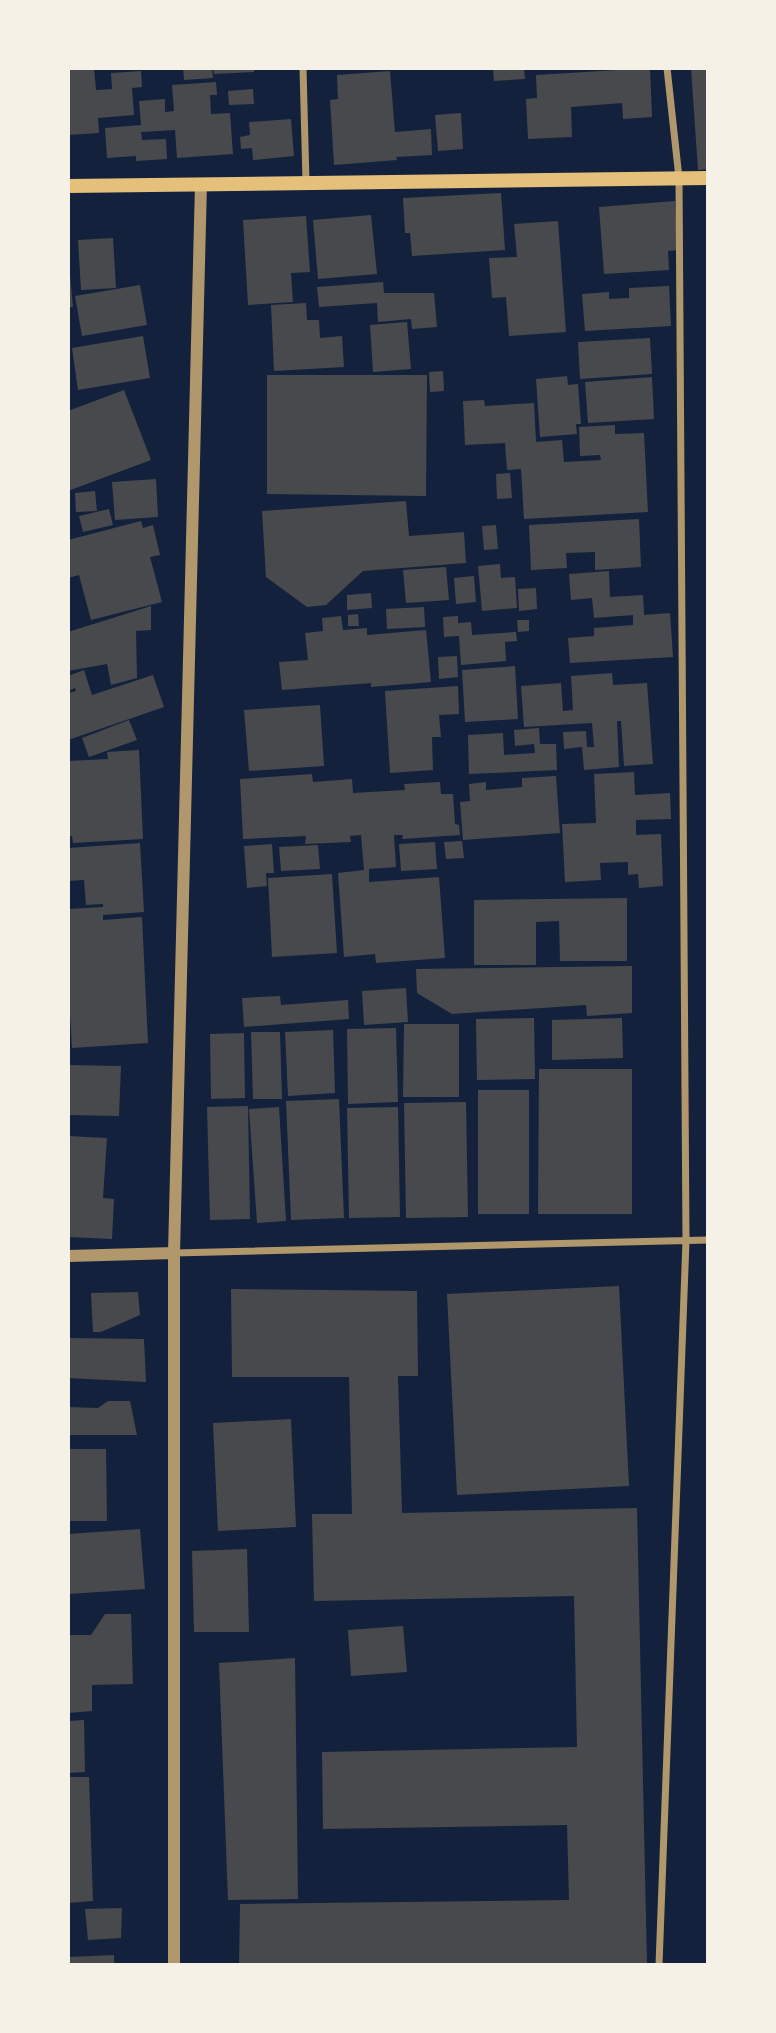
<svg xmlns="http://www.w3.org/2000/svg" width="776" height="2033" font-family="'PT Sans',sans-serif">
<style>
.building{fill:#48494c}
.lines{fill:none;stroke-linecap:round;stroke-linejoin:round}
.minor{stroke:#b1986c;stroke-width:7}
.tertiary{stroke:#b1986c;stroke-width:12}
.secondary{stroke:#e5c07b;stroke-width:14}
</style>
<rect width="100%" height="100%" fill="#14213d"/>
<!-- building -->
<path class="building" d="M94,68L96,90L112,89L111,73L141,71L142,87L132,88L134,115L98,118L99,133L68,135V69Z
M183,68H212L213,78L184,80Z
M213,68H254V72L214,74Z
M493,68H524L525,79L494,81Z
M650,68L652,117L623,119L622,103L571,107L572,137L528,139L526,99L537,98L536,75Z
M691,68H708V169L698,170Z
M390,71L395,132L431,129L432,155L396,157L397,160L334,165L330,100L338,99L337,75Z
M216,82L217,95H210L211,114L230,113L233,154L177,158L175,130L141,132L142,140L166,139L167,159L136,161V156L107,158L105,128L141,125L139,101L165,99V112L174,111L172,85Z
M253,89L254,104L229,105L228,91Z
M461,113L463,149L438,151L435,115Z
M291,119L294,156L253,160L252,148L241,149L240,137L250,135L249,122Z
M501,193L505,250L412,256L410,233H405L403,198Z
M675,201L678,250L668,251L669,270L604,274L599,207Z
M371,215L377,274L318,279L313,220Z
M306,216L310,272L291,273L293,302L248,305L243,220Z
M558,221L566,332L509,336L506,297L492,298L489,258L517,257L514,224Z
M113,238L116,288L81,290L78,240Z
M68,274H70L73,307H68Z
M383,282L384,293H434L437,327L412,329L411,319L378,322L377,303L319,307L317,287Z
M140,285L147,325L82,336L75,296Z
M669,286L671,326L585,331L582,294L609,292V299L629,298V288Z
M306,303L307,320H319L320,338L342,336L344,367L274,371L271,305Z
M407,322L411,369L373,372L370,325Z
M143,336L150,378L78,390L72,348Z
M650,338L652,374L580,379L578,342Z
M443,371L444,391L430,392L429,372Z
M267,375H427L426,496L267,494Z
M567,376L568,385L578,384L581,424H576L577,434L540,437L536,379Z
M652,377L654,419L588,423L585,382Z
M124,390L151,460L68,491V411Z
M484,400L485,406L534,403L536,442L562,440L564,462L601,460L600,455L580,456L579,427L615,425V434L644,433L648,512L524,519L521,469L507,470L505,443L465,445L463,401Z
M510,473L512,498L497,499L496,474Z
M156,479L158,517L115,520L112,482Z
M95,491L97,511L76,512L75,493Z
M406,501L409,536L464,532L466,563L363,571L326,605L307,607L266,577L262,511Z
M109,509L113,525L83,532L79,516Z
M639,519L641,567L595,570V552L566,553L567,568L531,570L529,525Z
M141,521L143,528L153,525L160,555L150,557L162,602L91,620L79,575L68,578V540Z
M496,525L498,549L484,550L482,526Z
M500,564L501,578L515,577L517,608L482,611L478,566Z
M446,567L449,600L406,603L403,570Z
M609,571L610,597L643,595L644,615L670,613L673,657L570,663L568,638L594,636V628L633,625V615L594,618L592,598L571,600L569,574Z
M474,576L476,602L456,604L454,578Z
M536,588L537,609L519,611L518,589Z
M371,593L372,608L347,610V595Z
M151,606V630L136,631L137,678L111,685L107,664L68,671V632Z
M424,607L425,627L387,629L386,609Z
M358,614L359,626H348V615Z
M341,616L343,630L367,628V635L426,630L431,682L371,687V683L282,690L279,662L308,660L305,633L323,631L322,618Z
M458,616V623L471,622L472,635L516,632L517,641L505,642L506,661L461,665L459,636L444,637L443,617Z
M517,620H529V631L518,632Z
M457,656L458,677L439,679L438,657Z
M515,666L518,719L465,722L462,670Z
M84,670L92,695L153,675L164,707L68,740V693L76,691L75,688L68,691V676Z
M612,673L613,685L647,683L653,764L624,766L621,721H617L619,767L584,770L582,747L564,749L563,732L586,731L587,747H594L592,723L524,727L521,686L561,683L563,711L573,710L571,676Z
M458,686L459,714L439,715L441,737H432L433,770L390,773L385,691Z
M320,705L324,766L249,771L244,710Z
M129,720L137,740L89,757L82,738Z
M539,728L540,744H556L557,770L469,774L468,735L503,733L504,755L535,753L534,744L515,746L514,730Z
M139,750L143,839L73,843L72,836H68V761L108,759L107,752Z
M634,772L635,795L670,793L671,819L636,820V835L661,834L663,886L639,888L638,874L628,875V862L600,863L601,880L565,882L562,824L596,823L594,774Z
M312,774L313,782L352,779L353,793L405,790L404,784L440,782L441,794H453L455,824L459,825L460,835L402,839L403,835H394L396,867L369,869V882L439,877L445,958L376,963L375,954L344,957L338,873L364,870L361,835L350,836L351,842L305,844L306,836L243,839L240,779Z
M556,776L560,833L463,840L460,802L470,801L469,784L486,782V790L522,787V778Z
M462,841L464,858L446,859L444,842Z
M435,842L437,869L401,871L399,844Z
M140,843L144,912L103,915V920L142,917L148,1043L72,1048L68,980V909L103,907V904L86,905L84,880L68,881V848Z
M272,844L274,873H266L267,886L247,888L244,846Z
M318,845L320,869L281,871L279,847Z
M332,874L337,953L272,957L268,878Z
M627,898V961H560L559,921L536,922V965H474V900Z
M632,966V1013L587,1016L586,1005L452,1014L417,993L416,969Z
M406,988L408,1022L364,1025L362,991Z
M280,996L281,1005L348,1000L349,1019L244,1027L242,998Z
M534,1018L535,1079L477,1080L476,1019Z
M622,1018L623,1058L552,1060V1020Z
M404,1024H459V1097H403Z
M396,1028L398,1102L348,1104L347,1029Z
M333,1030L335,1093L288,1096L285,1032Z
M251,1032H280L282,1099H253Z
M244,1033L245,1098L211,1099L210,1034Z
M68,1065L121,1066L119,1116L68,1115Z
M539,1069H632V1214H538Z
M478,1090H529V1214H478Z
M339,1099L344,1218L291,1220L286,1101Z
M466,1102L468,1217L406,1218L404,1103Z
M248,1106L250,1219L210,1220L207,1107Z
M279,1107L286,1221L257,1223L249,1109Z
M398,1107L400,1217L349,1218L347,1108Z
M68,1136L107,1138L103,1198L114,1199L112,1239L68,1237Z
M619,1286L629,1486L457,1495L447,1294Z
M231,1289L417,1291L418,1376H398L402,1513L637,1508L647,1965H239L240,1904L569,1900L567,1825L323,1829L322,1752L577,1747L574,1596L314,1601L312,1514H352L349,1377H232Z
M138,1292L140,1315L101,1332H93L91,1293Z
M68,1338L144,1339L146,1382L68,1378Z
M108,1401H130L137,1435H68V1407L98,1408Z
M291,1419L296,1527L218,1531L213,1423Z
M68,1449H106L107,1521H68Z
M140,1529L145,1589L68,1594V1534Z
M247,1549L249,1632H194L192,1551Z
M105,1614H131L133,1684L92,1685V1711L68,1713V1635H91Z
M403,1626L407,1672L351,1676L348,1630Z
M295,1658L298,1899L228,1900L219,1663Z
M84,1720L85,1772L68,1773V1721Z
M68,1777H89L93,1901L68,1903Z
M122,1908L121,1938L88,1940L85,1909Z
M114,1955V1965H68V1957Z"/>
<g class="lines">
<!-- minor -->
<path class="minor" d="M303,68L306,182
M174,1253L708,1240
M659,1965L686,1241L679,178L667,68"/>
<!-- tertiary -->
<path class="tertiary" d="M68,1256L174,1253
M174,1965V1253L201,184"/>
<!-- secondary -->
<path class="secondary" d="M68,186L708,178"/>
</g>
<!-- border -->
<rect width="776" height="2033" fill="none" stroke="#f6f1e7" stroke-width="140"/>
</svg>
